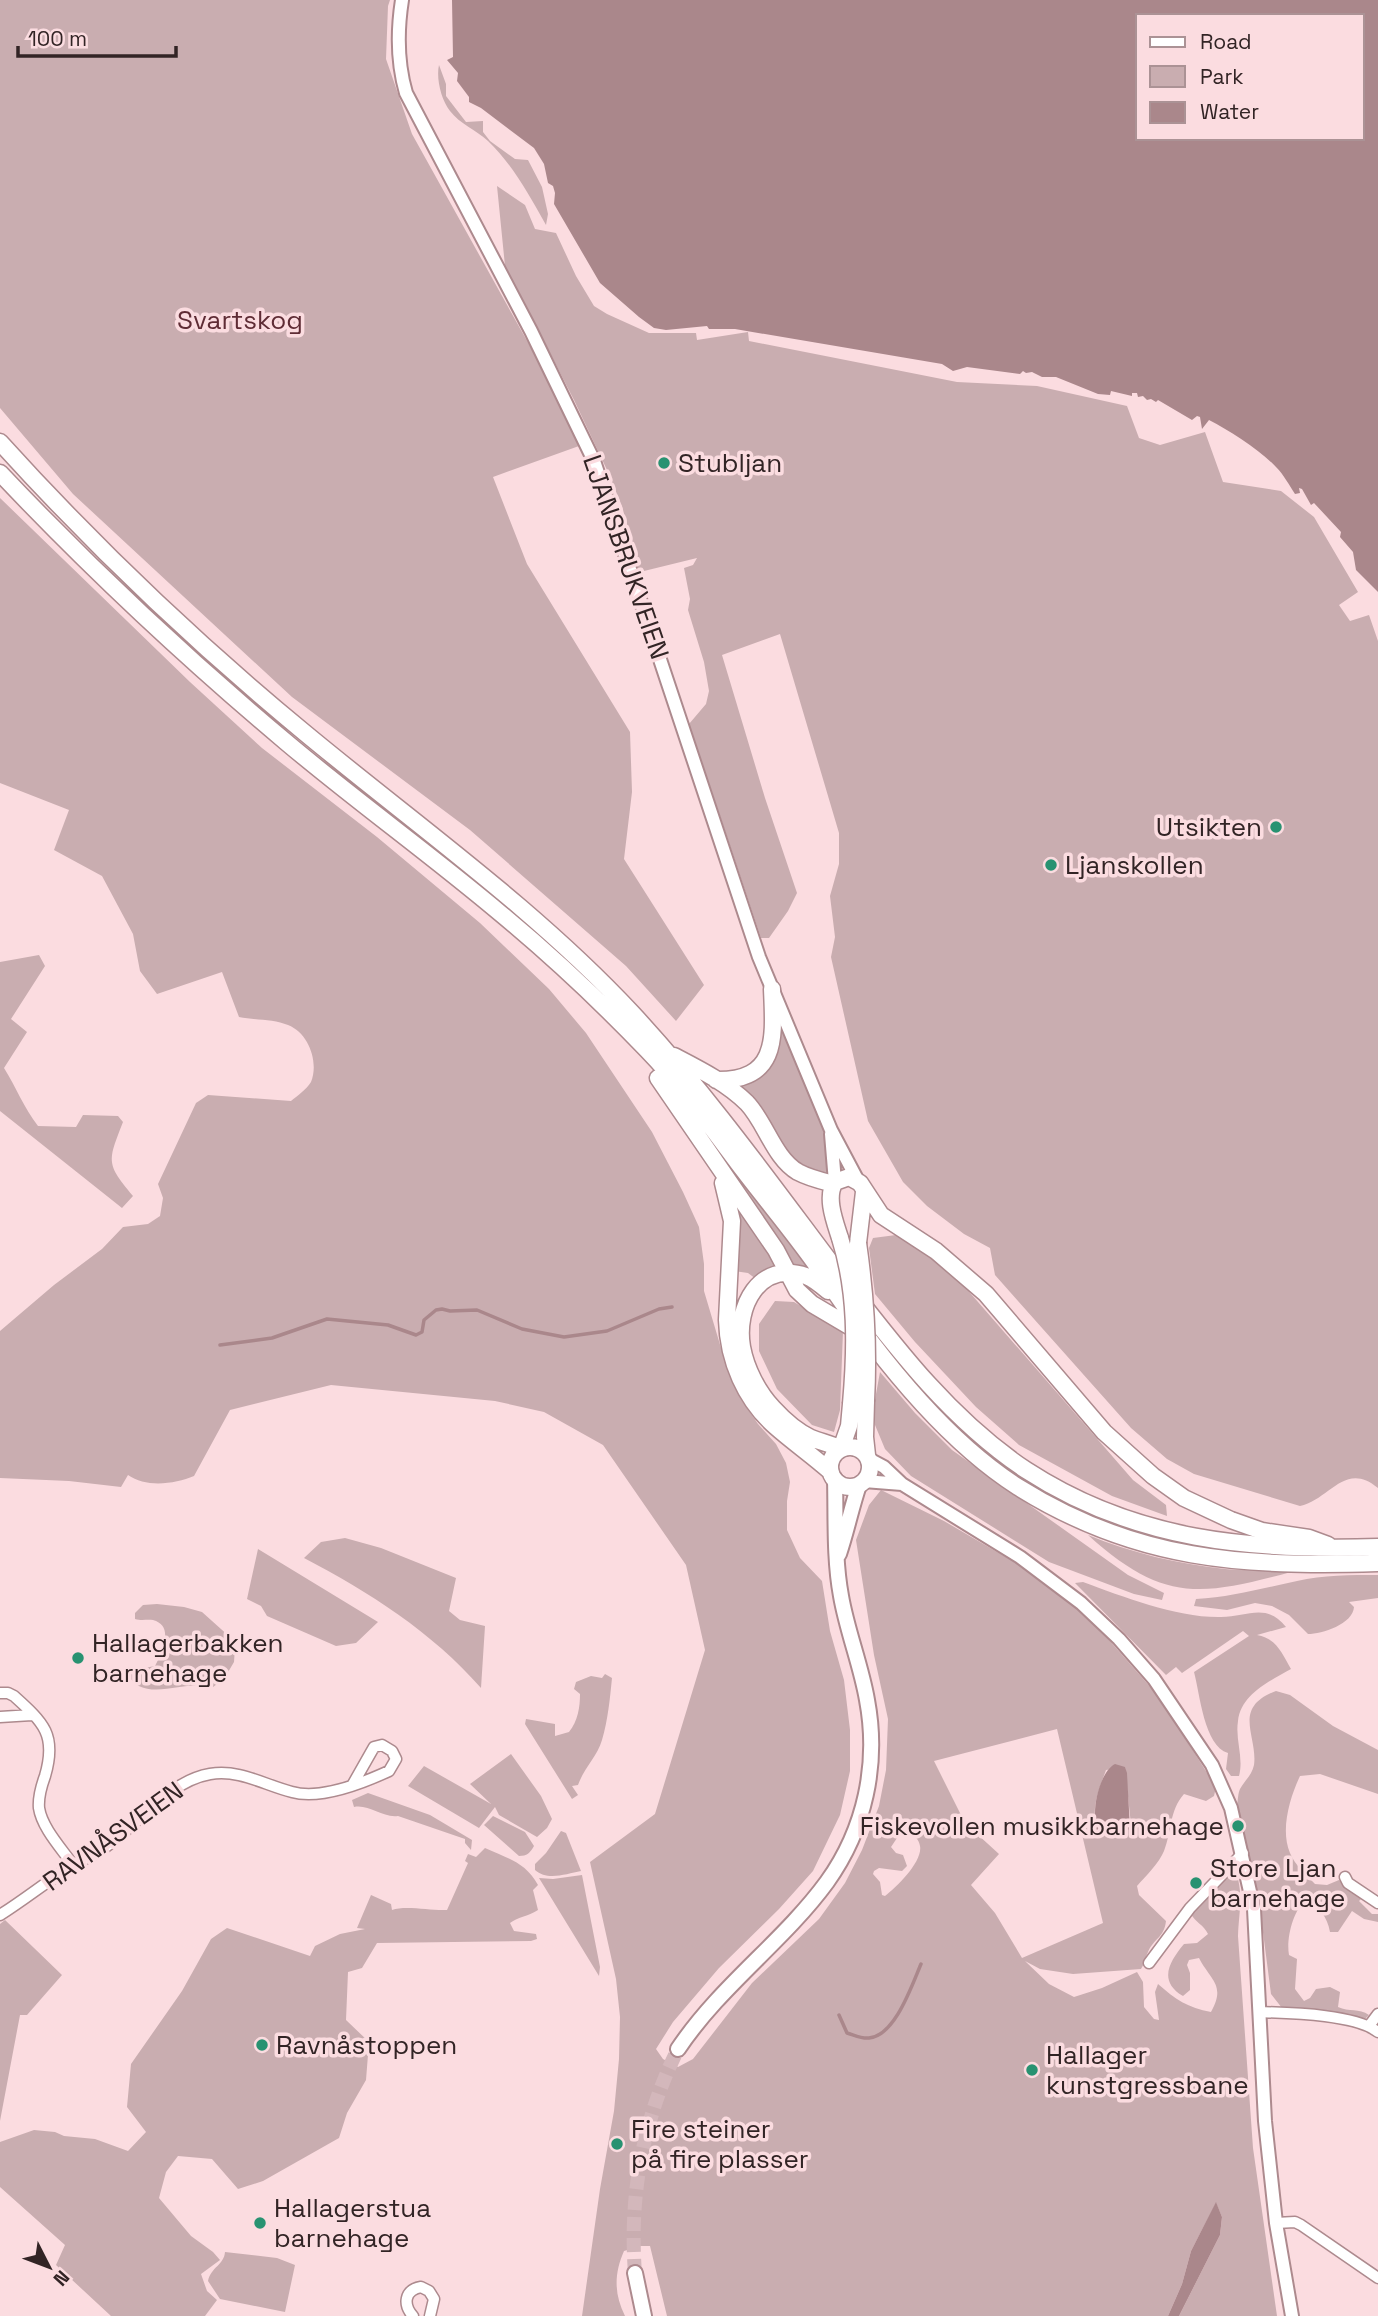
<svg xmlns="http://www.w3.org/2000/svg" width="1378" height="2316" font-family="'Space Grotesk',sans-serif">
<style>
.green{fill:#c9adb0;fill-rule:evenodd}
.water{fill:#aa878b;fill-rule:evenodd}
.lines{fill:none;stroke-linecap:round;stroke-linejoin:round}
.stream{stroke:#aa878b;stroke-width:3.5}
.primary-tunnel{stroke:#d3b7bb;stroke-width:14;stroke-dasharray:14 7;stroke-linecap:butt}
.minor-casing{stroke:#ad8a8e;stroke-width:13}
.tertiary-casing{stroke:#ad8a8e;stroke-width:16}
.secondary-casing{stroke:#ad8a8e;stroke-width:16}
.primary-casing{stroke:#ad8a8e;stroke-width:18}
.trunk-casing{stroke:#ad8a8e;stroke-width:19}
.minor{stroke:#fff;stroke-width:10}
.tertiary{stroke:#fff;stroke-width:12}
.secondary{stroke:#fff;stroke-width:12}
.primary{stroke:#fff;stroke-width:14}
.trunk{stroke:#fff;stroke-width:16}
.trunk-bridge-casing{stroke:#ad8a8e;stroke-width:19;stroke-linecap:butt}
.trunk-bridge{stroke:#fff;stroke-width:16}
.poi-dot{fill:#289271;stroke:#fbdce0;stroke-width:2.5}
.labels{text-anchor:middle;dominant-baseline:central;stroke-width:7;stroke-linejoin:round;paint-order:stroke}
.park-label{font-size:26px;fill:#5f2c35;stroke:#fbdce0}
.poi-label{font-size:26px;fill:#322425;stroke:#fbdce0;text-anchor:start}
.street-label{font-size:26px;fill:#322425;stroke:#fbdce0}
</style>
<rect width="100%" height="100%" fill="#fbdce0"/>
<!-- green -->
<path class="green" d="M0,0H390L388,6L386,59L412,134L556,393L579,446L493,477L527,564L630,732L632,792L624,859L704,985L676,1021L626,966L470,830L292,697L73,494L0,408Z
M439,65L446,84V96L466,122L483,121V132L490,141L515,159L528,160L542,187L548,214L546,225C529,195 513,165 488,141C476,130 460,124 450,111C441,100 436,78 439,65Z
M497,186L525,205L535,229L556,233L576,276L594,306L607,314L649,333H696L697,340L748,332L749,341L957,382L1037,386L1127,406L1139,438L1160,445L1205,432L1223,482L1281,491L1314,517L1358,592L1339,605L1350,621L1369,615L1378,641V1488C1345,1460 1329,1500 1300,1506L1194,1474L1167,1459L1131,1428L995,1275L990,1248L964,1234L927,1206L903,1182L868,1121L831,957L835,937L830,896L839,864V833L780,634L722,655L765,798L797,893L788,911L769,938H761L689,724L706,704L709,691L704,662L688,610L690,599L684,568L693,565L697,558L644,571L638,568L622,506L607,470L574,400L505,266Z
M0,498L190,682L262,748L377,837L480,923L549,989L586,1033L652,1132L683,1192L699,1227L704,1264V1291L727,1368L741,1399L758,1424L776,1444L786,1463L790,1482L787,1501V1530L800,1558L822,1581L830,1631L844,1680L850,1730V1771L840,1815L813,1871L779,1909L719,1968L673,2022L656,2049L663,2059L678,2067L693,2059L752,1983L819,1919L845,1883L862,1850L879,1806L886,1770L888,1719L874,1655L856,1540L869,1505L881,1490L944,1521L1028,1570L1081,1608L1159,1697L1216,1787L1214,1796L1206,1801L1184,1794C1169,1811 1172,1831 1164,1851C1159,1863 1146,1876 1137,1886L1139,1895L1166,1921C1164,1938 1154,1938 1148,1952C1145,1958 1145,1963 1141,1969L1073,1974L1040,1969L1025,1961L1049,1984L1074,1997L1102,1988L1137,1972L1143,1982L1144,2007L1154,2019L1159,2020L1155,1992L1158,1984C1175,1999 1188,2008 1211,2012C1226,1985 1211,1981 1199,1958L1189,1960L1187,1965L1190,1973V1990L1183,1996C1158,1981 1169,1962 1184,1944L1197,1943L1208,1934C1204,1925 1195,1922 1191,1914L1235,1869C1244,1894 1239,1910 1238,1936L1253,2148L1277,2316H1179L1220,2235L1222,2217L1216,2203L1191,2251L1182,2284L1168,2316H667L650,2246H641L624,2251C614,2274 614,2294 625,2316H582L600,2189L614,2111L619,2059L620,2017L616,1979L590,1862L655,1814L705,1650L686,1565L603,1445L544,1412L495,1401L331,1385L230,1410L194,1476C175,1484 146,1488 128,1475L121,1487L69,1481L0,1478V1331L54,1285L102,1249L123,1227L148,1224L160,1216L163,1198L158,1184L196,1103L208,1095L291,1101C297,1096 307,1089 311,1082C319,1063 309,1033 288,1025C274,1019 254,1020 239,1017L222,972L157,994L140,971L133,934L102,876L54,850L69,810L0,783ZM1057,1729L1103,1923L1022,1958L995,1913L971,1885L999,1854L965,1823L934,1761ZM1125,1767L1131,1825L1122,1832H1099C1089,1811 1099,1790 1106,1770ZM894,1814H897C904,1818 907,1825 911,1831C915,1836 919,1840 920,1846C923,1861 897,1887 885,1896L882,1895L880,1882L873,1874L874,1871L879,1868L902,1871L907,1866L903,1855L896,1853L891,1847L897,1838L892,1822Z
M39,955L45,966L11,1019L27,1032L4,1068C16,1087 24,1108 38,1126L76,1127L83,1115L118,1116L123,1122C108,1161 105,1163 133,1196L122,1208L0,1111V962Z
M780,1025L827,1135L828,1174H821L794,1163L736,1084L743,1083Z
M707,1134L816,1272L790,1267Z
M734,1198L782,1267L756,1279L748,1273L734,1271Z
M896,1235L916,1245L965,1287L1133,1480L1166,1505L1167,1516L1112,1496L1019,1445L976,1407L915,1342L875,1294L869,1248L873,1238Z
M775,1301L794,1302L843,1331L840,1410L834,1432L812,1425L777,1389L759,1351V1324Z
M880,1372L915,1413L952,1450L1128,1575L1164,1593L1162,1600L1134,1594L1049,1562L911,1476L885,1449L875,1425L874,1405Z
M1088,1535C1132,1553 1178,1564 1225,1569C1246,1571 1271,1566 1291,1572C1200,1597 1162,1602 1088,1535Z
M345,1538L381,1548L456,1578L449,1611L460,1620L485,1626L481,1688C432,1632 369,1592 304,1558L321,1542Z
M258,1549L378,1622L356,1643L336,1646L267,1616L261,1606L247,1599Z
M1378,1575V1598L1349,1602L1354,1607C1353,1624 1322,1634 1308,1634L1289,1615L1272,1606L1255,1603L1227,1610L1194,1606L1196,1599C1231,1597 1263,1588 1297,1581C1323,1575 1351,1575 1378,1575Z
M1083,1582C1124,1597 1177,1618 1221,1617C1247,1617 1266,1602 1286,1627L1257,1635C1276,1638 1282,1653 1291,1669C1270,1681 1241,1694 1238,1721C1235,1740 1244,1757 1239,1776H1231L1226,1769L1228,1753C1204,1746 1200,1694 1194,1672L1249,1636L1243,1631L1182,1673L1176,1667L1166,1675L1075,1583Z
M157,1604L184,1607L202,1612L231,1638L235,1648L234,1662L224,1679L213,1687C186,1678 143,1706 127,1673L128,1671L155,1666L158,1660L157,1653C166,1644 171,1625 153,1620C147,1619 142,1621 135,1619V1613L143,1605Z
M605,1674L612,1678C610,1698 608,1720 602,1740C597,1757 584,1768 578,1785L572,1786L578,1795L572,1799L525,1724L526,1719L555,1724V1736L569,1732C578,1721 580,1707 580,1694L574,1689L576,1682L591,1676L602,1678Z
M1276,1691L1290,1695L1333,1726L1378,1750V1794L1320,1774L1300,1776C1290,1797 1280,1830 1290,1853C1295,1865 1306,1875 1315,1884L1327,1885L1339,1880L1346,1888L1352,1889L1356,1882L1369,1891L1359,1901L1372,1914H1378V1922L1364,1919L1352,1911L1338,1932H1330C1327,1916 1320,1908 1306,1900C1293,1910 1286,1939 1289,1955L1297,1959L1295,1989L1304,2001L1310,1998L1316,1989L1330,1987L1340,1992L1338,2007C1349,2012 1359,2008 1369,2015L1365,2019L1358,2021L1282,2008L1271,1994L1260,1909L1237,1805C1238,1800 1238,1793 1240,1789C1245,1780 1252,1775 1254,1765C1258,1736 1231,1708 1276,1691Z
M511,1754L541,1796L552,1819L547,1828L537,1837L499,1815L495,1807L479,1828L408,1786L424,1766L491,1804L470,1784Z
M368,1793L430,1815L472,1840L471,1850L465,1843V1839L398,1816C382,1818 369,1804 354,1807L352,1800Z
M493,1816L525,1832L534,1846C530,1853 527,1856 519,1856L484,1825Z
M561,1831L566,1833L581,1871C566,1874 547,1881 535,1870V1864L546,1853Z
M485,1848C509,1859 525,1862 538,1885L533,1890L538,1910C529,1916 518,1917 510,1923L514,1931L536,1934L537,1939L531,1941L377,1943L362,1968L348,1972L346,2020L369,2042L366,2080L347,2113L339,2138L263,2181L238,2189L212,2159L178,2156L166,2172L159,2198L191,2236L213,2252L220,2260L201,2274L207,2291L217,2300L205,2316H111L56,2265L65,2245L0,2187V2142L34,2130L55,2132L64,2136L95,2139L128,2151L146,2132L127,2107L131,2064L182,1991L211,1939L227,1928L310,1956L315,1946L340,1934L365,1929L357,1928L371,1895L391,1904L392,1910C406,1905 431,1911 447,1910L468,1863L465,1861L468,1854L476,1857Z
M582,1875L600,1967L599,1976L539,1878L553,1879Z
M5,1920L62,1975L27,2015H20L0,2121V1924Z
M225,2252L277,2258L295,2265L285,2312L220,2299L208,2281C211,2267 224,2265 225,2252Z"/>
<!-- water -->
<path class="water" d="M452,0H1378V592L1356,570L1353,552L1340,537L1341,532L1314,503L1311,505L1302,489L1299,488L1300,493L1295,494C1289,485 1284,475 1276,467C1260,450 1230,431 1209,420L1202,429L1200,417L1197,416L1192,420L1158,400L1156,402L1151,399L1147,400L1143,396L1138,397L1137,393H1132V396L1111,391L1110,395L1098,394L1056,377H1042L1032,372L1026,373L1023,371L1020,374L967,367L953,371L942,364L735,329H709L707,326L666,330L654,328L639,317L600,283L554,204L555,193L553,186L548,183L544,164L534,148L481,108L469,102V97L457,81L458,73L447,60L453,57ZM1138,16H1362V138H1138Z
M1115,1764L1125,1767L1127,1773L1130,1829L1122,1832H1099C1089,1816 1099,1772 1115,1764Z
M1216,2202L1222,2217L1220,2235L1179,2316H1168L1182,2284L1191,2251Z"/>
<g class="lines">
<!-- stream -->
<path class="stream" d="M220,1345L272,1338L327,1319L388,1325L416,1335L422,1332L424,1320L436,1310L442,1309L450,1311L477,1310L522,1329L564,1337L607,1331L659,1309L672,1307
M839,2015L847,2033C854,2035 862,2039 869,2038C895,2036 912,1985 921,1964"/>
<!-- primary-tunnel -->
<path class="primary-tunnel" d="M635,2273C629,2195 643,2119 678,2049"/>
<defs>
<path id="minor" d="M0,1693H8L14,1696C44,1723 57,1735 45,1776C41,1787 38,1797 39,1808C42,1828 62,1849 73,1865
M0,1717L32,1715
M1345,1877L1348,1883L1378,1903
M0,1915C24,1900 46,1882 70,1867C82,1860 95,1855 107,1846C139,1823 169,1781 210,1774C240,1769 264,1785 292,1792C320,1800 363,1783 389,1771L396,1759L392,1751L382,1745L374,1747L353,1784
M1149,1963L1190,1908L1243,1853
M1259,2012C1289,2013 1355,2014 1378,2032
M1369,2026L1378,2014
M1276,2223L1295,2222L1301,2225L1378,2278
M413,2316C403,2305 404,2290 421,2287L429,2291L434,2299L430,2316"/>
<path id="tertiary" d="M869,1459L884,1467L902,1484L1020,1557L1081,1603L1119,1639L1154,1679L1212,1765L1231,1808L1254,1909L1265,2121L1276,2223L1292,2316
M864,1481L902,1484"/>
<path id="secondary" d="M402,0C397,32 397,62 406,93L531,331L594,461L759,957L831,1130L858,1181
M831,1134L835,1182"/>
<path id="primary" d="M839,1554C847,1530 851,1509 859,1485
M678,2049C721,1985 783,1942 827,1882C865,1829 879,1764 867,1700C861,1665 847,1631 841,1596C834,1558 836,1518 835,1479
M635,2273L644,2316"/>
<path id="trunk" d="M0,442C94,546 197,644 305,733C416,825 534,908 632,1013C709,1096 775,1189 843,1279C897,1349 951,1420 1026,1470C1135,1541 1251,1551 1378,1547
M0,473C90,568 186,658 286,742C356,801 430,854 500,913C552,956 601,1002 647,1050C683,1087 713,1130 744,1171C770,1205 798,1238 822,1273C872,1348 941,1438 1018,1487C1136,1561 1243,1567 1378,1563
M674,1056C699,1069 727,1083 747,1103C766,1123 774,1158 798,1172C809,1178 822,1181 834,1184
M658,1078L776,1250L797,1290L812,1304L861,1333
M716,1080C779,1081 774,1037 772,989
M723,1183L732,1221L727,1320C728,1360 745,1400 776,1427C793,1442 813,1456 831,1472
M840,1238C835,1222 825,1197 835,1182L849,1177L860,1183L881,1215L936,1251L986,1294L1104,1432L1153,1476L1184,1498L1231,1520L1262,1531L1309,1538L1328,1545
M858,1243L864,1192
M828,1291C821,1285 814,1279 806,1276C759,1260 735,1307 742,1347C746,1369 758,1392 773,1408C784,1420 796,1431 811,1438C821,1442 831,1444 841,1449
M866,1401L865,1437L867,1455
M830 1467a20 20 0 1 1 40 0a20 20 0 1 1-40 0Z
M841,1449L849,1426L851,1404"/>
</defs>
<!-- minor casing -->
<use href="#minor" class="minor-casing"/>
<!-- tertiary casing -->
<use href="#tertiary" class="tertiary-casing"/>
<!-- secondary casing -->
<use href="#secondary" class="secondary-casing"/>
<!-- primary casing -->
<use href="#primary" class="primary-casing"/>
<!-- trunk casing -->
<use href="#trunk" class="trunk-casing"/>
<!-- minor -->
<use href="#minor" class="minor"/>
<!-- tertiary -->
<use href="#tertiary" class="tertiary"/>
<!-- secondary -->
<use href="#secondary" class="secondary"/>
<!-- primary -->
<use href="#primary" class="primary"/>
<!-- trunk -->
<use href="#trunk" class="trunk"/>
<defs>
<path id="trunk-bridge" d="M840,1238C857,1292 856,1348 851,1404
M858,1243C866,1298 869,1346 866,1401"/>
</defs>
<!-- trunk-bridge casing -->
<use href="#trunk-bridge" class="trunk-bridge-casing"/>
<!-- trunk-bridge -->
<use href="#trunk-bridge" class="trunk-bridge"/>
</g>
<!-- markers -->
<g class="poi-dot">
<circle cx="664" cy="463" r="7"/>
<circle cx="1276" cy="827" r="7"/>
<circle cx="1051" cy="865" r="7"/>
<circle cx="78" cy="1658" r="7"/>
<circle cx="1238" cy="1826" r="7"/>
<circle cx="1196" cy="1883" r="7"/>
<circle cx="262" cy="2045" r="7"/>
<circle cx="1032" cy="2070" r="7"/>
<circle cx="617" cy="2144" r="7"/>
<circle cx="260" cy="2223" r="7"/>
</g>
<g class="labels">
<!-- park labels -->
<g class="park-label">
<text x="240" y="320">Svartskog</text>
</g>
<!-- poi labels -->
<g class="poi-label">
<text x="678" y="463">Stubljan</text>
<text x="1262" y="827" text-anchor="end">Utsikten</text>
<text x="1065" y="865">Ljanskollen</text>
<text x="92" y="1643">Hallagerbakken<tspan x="92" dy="30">barnehage</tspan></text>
<text x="1224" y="1826" text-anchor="end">Fiskevollen musikkbarnehage</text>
<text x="1210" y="1868">Store Ljan<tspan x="1210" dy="30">barnehage</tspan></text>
<text x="276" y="2045">Ravnåstoppen</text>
<text x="1046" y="2055">Hallager<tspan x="1046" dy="30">kunstgressbane</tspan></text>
<text x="631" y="2129">Fire steiner<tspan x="631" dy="30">på fire plasser</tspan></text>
<text x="274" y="2208">Hallagerstua<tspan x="274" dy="30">barnehage</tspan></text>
</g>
<!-- street labels -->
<g class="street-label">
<text transform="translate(626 557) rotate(71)">LJANSBRUKVEIEN</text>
<text transform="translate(113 1836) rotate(-36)">RAVNÅSVEIEN</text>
</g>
</g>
<!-- legend -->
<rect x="1136" y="14" width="228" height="126" fill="#fbdce0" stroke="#ab9295" stroke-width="2"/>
<rect x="1150" y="37" width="35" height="10" fill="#ffffff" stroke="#ab9295" stroke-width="2"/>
<text x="1200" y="49" font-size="21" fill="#322425">Road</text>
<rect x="1150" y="66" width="35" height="21" fill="#c9adb0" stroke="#ab9295" stroke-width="2"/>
<text x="1200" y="84" font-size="21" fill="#322425">Park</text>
<rect x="1150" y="102" width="35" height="21" fill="#aa878b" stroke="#ab9295" stroke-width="2"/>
<text x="1200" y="119" font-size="21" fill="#322425">Water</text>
<!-- north arrow -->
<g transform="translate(49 2267) rotate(132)" stroke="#fbdce0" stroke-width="5" paint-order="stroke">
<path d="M0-5L12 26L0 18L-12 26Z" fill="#322425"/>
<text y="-10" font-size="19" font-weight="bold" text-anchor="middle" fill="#322425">N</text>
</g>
<!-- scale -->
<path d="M18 46v10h158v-10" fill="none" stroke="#322425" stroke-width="3.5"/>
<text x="28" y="46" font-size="21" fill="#322425" stroke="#fbdce0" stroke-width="5" paint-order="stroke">100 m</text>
</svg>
